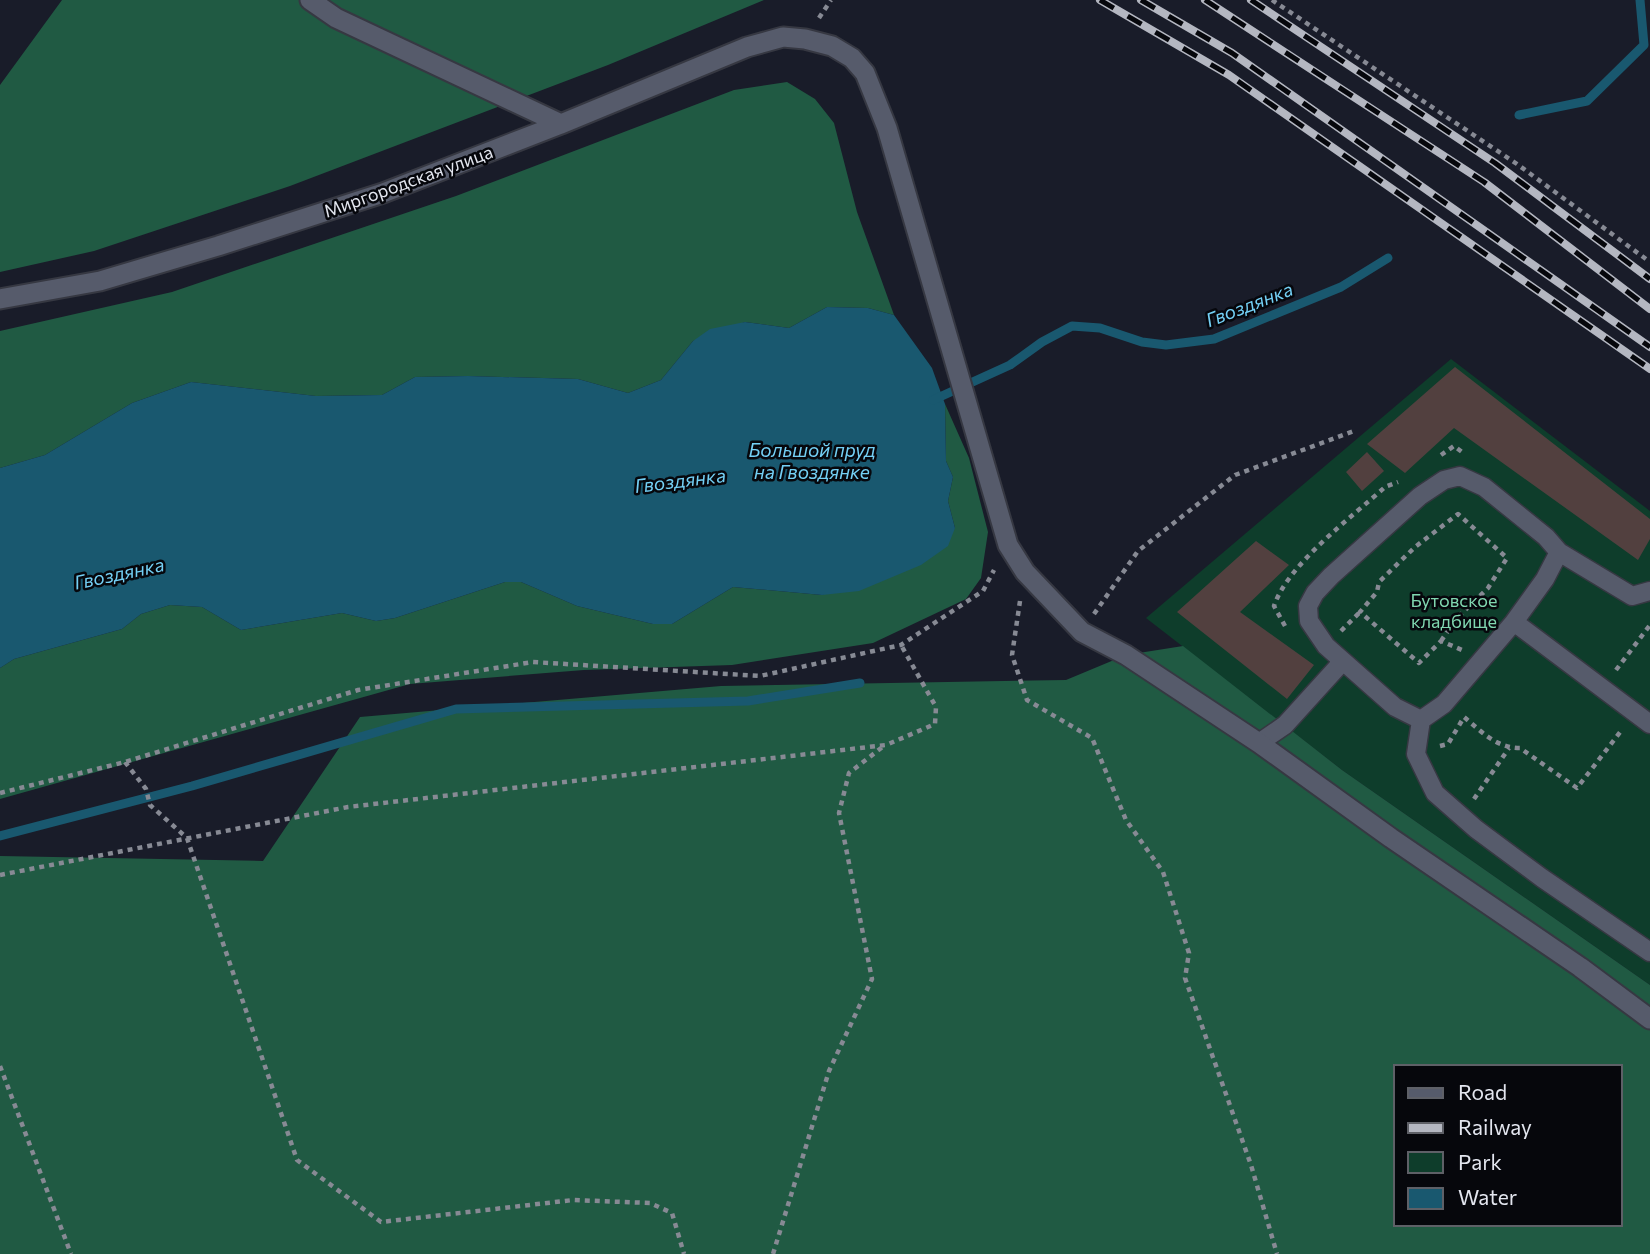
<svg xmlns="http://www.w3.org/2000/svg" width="1650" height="1254" font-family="Commissioner,sans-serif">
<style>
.green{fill:#0e3d2b}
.forest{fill:#205a43;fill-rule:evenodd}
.water{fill:#19586f}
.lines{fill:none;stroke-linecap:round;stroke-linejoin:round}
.stream{stroke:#19586f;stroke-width:9}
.building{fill:#52403f}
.service-casing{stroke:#363842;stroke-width:21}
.minor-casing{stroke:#363842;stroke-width:23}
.path{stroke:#878a94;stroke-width:4.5;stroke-dasharray:5 5;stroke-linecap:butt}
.service{stroke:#565b6b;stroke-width:18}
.minor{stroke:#565b6b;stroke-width:19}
.rail-casing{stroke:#b4b7c1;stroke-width:8}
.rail{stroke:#06070c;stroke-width:5;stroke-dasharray:16;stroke-linecap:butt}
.labels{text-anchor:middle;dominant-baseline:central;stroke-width:5;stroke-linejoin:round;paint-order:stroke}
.street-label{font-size:18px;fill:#e3e6ef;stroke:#06070c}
.park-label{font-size:18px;fill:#80d7b0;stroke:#06070c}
.water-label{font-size:19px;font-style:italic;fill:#74d0f5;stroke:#06070c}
</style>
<rect width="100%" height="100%" fill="#191c29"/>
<!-- green -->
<path class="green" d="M1451,359L1650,511V985L1342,770L1146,618Z"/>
<!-- forest -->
<path class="forest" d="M62,0H764L608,65L290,186L94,251L0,272V85Z
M787,82L815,99L834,123L857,212L894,315L868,308L827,307L789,328L745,322L693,341L661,380L628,393L578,379L468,376L415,377L382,395L316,396L191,382L132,403L45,455L0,468V331L172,292L456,196L734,90Z
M945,404L969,458L988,532L981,578L966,599L873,643L732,665L584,670L410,684L0,799V668L14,659L122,629L141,614L170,605L202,607L241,630L342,613L376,621L395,618L505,582H521L577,606L653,624H672L733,587L822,595L955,528L948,501L953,477L946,461Z
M1183,646L1342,770L1650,985V1254H0V856L263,861L360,717L721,686L1066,680L1126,655ZM1396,1067H1620V1224H1396Z"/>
<!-- water -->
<path class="water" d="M827,307L868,308L894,315L932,368L945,404L946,461L953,477L948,501L955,528L948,546L921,565L859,591L822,595L733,587L672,624H653L577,606L521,582H505L395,618L376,621L342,613L241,630L202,607L170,605L141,614L122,629L14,659L0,668V468L45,455L132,403L191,382L316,396L382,395L415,377L468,376L578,379L628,393L661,380L693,341L710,329L745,322L789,328Z"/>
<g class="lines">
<!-- stream -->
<path class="stream" d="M1519,115L1587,101L1644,45L1640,0
M933,400L1010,365L1042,342L1072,326L1100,328L1142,342L1166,345L1214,339L1341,287L1388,258
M0,836L192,786L456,709L748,701L860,683"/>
</g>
<!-- building -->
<path class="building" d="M1455,367L1650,519V539L1638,560L1454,428L1405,473L1367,444Z
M1367,452L1384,471L1362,491L1346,472Z
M1256,541L1289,565L1240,612L1314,665L1287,699L1177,612Z"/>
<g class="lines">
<defs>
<path id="service" d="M1559,552L1545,579L1514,622L1444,704L1421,720L1416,754L1435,793L1476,829L1542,878L1650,952
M1514,622L1650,724
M1421,720L1395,707L1326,646L1309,621L1308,606L1315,593L1331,576L1420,496L1444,480L1460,476L1484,487L1546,537L1559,552L1632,596L1650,591
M1259,743L1285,725L1343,661"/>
<path id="minor" d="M310,0L336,18L561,124
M0,299L100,281L218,246L383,193L561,124L747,47L783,37L805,39L832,46L852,58L865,73L887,128L1008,545L1025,572L1082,632L1126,655L1259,743L1391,838L1580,967L1650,1019"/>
</defs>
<!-- service casing -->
<use href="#service" class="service-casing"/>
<!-- minor casing -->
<use href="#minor" class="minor-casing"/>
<!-- path -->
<path class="path" d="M1272,0L1517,164L1650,262
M819,18L831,0
M1441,455L1454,446L1462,452
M1020,601L1012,655L1027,700L1092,738L1126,820L1163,872L1189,953L1185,978L1251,1165L1277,1254
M1094,614L1138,551L1235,475L1354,431
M1285,626L1274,606C1288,564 1352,517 1385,487L1398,482
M1341,631L1360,612
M1441,641L1456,619L1488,588L1507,558L1458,514L1415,547L1379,582L1377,592L1360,612L1419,663L1441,641L1462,650
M1616,670L1650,625
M1440,746L1448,744L1464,717C1481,731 1496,748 1520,748L1577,788L1621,731
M125,762L146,789L150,805L187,838L297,1160L381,1222L573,1200L650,1203L672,1213L684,1254
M0,793L125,762L358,690L533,662L760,676L901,645L983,591L994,570
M1474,799L1509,748
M0,875L348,807L886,745L935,724L936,707L901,645
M0,1066L71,1254
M773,1254L829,1071L872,979L839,813L849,773L885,745"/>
<!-- service -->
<use href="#service" class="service"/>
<!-- minor -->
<use href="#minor" class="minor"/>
<defs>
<path id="rail" d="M1100,0L1229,75L1650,369
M1141,0L1232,53L1650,347
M1205,0L1484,182L1650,309
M1251,0L1495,163L1650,279"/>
</defs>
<!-- rail casing -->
<use href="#rail" class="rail-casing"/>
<!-- rail -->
<use href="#rail" class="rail"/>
</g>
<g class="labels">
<!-- street labels -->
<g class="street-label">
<text transform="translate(408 181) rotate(-20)">Миргородская улица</text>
</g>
<!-- park labels -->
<g class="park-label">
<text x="1454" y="600">Бутовское<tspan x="1454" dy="21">кладбище</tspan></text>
</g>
<!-- water labels -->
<g class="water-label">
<text transform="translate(1249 304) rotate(-21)">Гвоздянка</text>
<text x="812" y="449">Большой пруд<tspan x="812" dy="22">на Гвоздянке</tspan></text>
<text transform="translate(680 480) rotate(-7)">Гвоздянка</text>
<text transform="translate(119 573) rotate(-12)">Гвоздянка</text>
</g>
</g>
<!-- legend -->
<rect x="1394" y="1065" width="228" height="161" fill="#06070c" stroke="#5e6067" stroke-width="2"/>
<rect x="1408" y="1088" width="35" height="10" fill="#565b6b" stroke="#5e6067" stroke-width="2"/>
<text x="1458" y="1100" font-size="21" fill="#e3e6ef">Road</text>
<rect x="1408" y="1123" width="35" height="10" fill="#b4b7c1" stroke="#5e6067" stroke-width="2"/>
<text x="1458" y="1135" font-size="21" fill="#e3e6ef">Railway</text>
<rect x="1408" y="1152" width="35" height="21" fill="#0e3d2b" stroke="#5e6067" stroke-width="2"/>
<text x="1458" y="1170" font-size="21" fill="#e3e6ef">Park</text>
<rect x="1408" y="1188" width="35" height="21" fill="#19586f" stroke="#5e6067" stroke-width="2"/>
<text x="1458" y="1205" font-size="21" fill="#e3e6ef">Water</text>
</svg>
